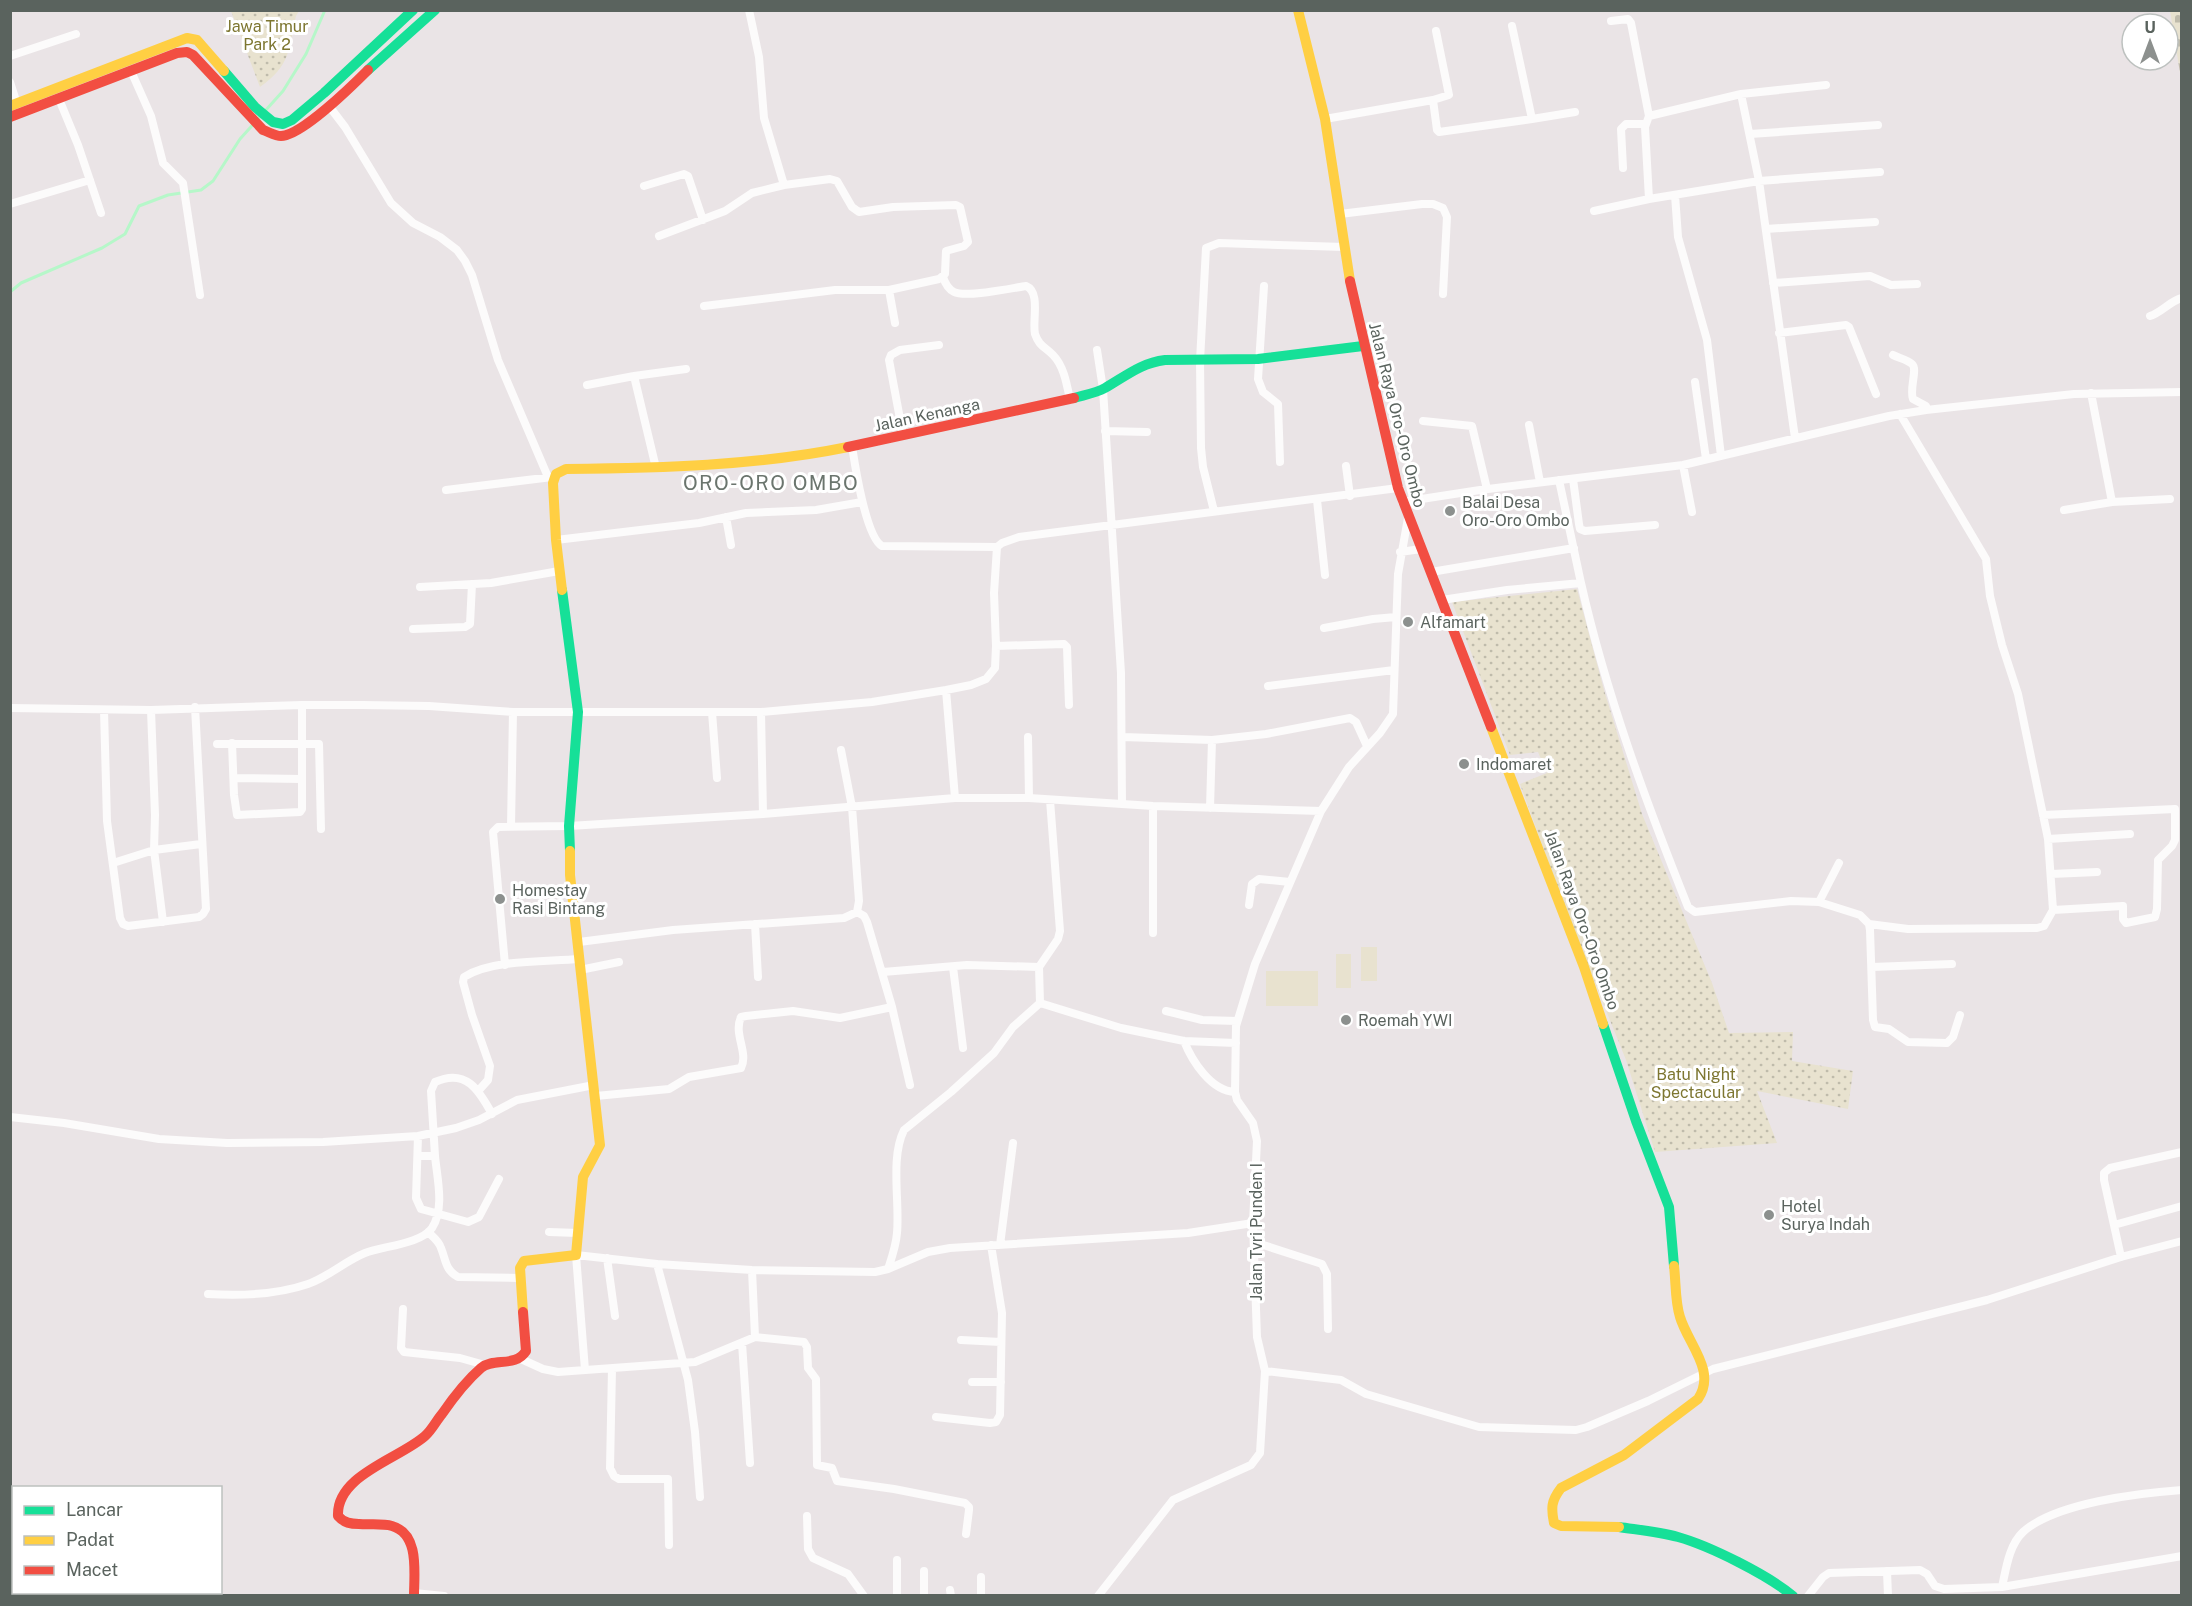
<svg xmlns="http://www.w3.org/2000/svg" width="2192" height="1606" font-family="'Public Sans',sans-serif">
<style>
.cemetery{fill:url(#cemetery-stones)}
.park{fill:url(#park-dots)}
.garden{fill:#e8e2cf}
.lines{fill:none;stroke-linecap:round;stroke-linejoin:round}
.stream{stroke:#b6f7c9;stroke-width:3}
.street{stroke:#fcfbfb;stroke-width:8}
.fast{stroke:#16e098;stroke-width:10}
.slow{stroke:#ffcf43;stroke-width:10}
.jam{stroke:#f24e42;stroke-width:10}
.poi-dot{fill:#8c908e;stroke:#fff;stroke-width:2}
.labels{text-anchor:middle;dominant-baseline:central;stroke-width:6;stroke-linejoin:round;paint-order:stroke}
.park-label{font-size:16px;fill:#7d7630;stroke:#fff}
.street-label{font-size:16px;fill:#5a635e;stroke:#fff}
.poi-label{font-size:16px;fill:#5a635e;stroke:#fff;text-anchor:start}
.quarter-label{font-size:20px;letter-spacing:1.5px;fill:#6b756e;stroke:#fff}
</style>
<defs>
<pattern id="cemetery-stones" width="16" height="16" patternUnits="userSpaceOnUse" patternTransform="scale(1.5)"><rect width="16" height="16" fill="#e8e2cf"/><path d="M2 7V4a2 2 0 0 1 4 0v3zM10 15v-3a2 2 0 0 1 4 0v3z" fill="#bfbbab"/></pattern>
<pattern id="park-dots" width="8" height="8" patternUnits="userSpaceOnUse" patternTransform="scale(1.5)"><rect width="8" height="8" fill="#e8e2cf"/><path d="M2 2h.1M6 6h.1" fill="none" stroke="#bfbbab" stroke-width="1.8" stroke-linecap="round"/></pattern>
</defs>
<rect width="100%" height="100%" fill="#eae4e6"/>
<!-- cemetery -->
<path class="cemetery" d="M2170,11H2181V79Z"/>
<!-- park -->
<path class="park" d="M231,11H299L296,16C288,51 291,65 260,87Z
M1577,589L1604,690L1642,814L1712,983L1729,1033L1793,1032L1792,1061L1853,1071L1848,1109L1757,1091L1777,1143L1655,1152L1626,1060L1572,926L1520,784L1547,773L1538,752L1510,755L1452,602Z"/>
<!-- garden -->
<path class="garden" d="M1361,947H1377V981H1361Z
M1336,954H1351V988H1336Z
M1266,971H1318V1006H1266Z"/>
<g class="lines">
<!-- stream -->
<path class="stream" d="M10,292L21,283L102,248L125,234L139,206L168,195L201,190L213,181L240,139L283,91L306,54L325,10"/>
<!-- street -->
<path class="street" d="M1611,21L1628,19L1631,23L1649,116L1741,94
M10,56L76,34
M131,71L151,116L163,163L183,183L200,295
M10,82L17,104
M59,99L78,145L101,213
M1433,100L1437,130L1439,132L1532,119L1512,26
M329,106L345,127L391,203L413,223L440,237L457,250L465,261L472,275L498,360L548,477
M1325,119L1433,100L1449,95L1436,31
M1532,119L1575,112
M1750,134L1878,125
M1623,168L1621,129L1626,124H1645
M644,186L684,174L688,176L703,220
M1675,195L1678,237L1707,340L1721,456
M1649,199L1759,181L1880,172
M10,204L90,180
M1594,211L1649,199L1645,127L1649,116
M1340,214L1422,204H1433L1443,208L1447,217L1443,294
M1766,229L1875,222
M659,236L725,211L752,193L784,185
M943,277C945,283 948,289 954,292C966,298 1012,288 1026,286C1041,292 1032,321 1035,334C1039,346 1045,347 1053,355C1064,366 1067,385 1070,400
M1773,283L1870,276L1891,285L1917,284
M1264,286L1258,379L1263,392L1278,404L1280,462
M889,290L895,323
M704,306L835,290H889L939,279L945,274L946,251L964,246L968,242L960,207L956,205L893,207L859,212L852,207L837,181L830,179L784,185L764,118L759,57L749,10
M2150,316C2162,312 2170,301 2182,298
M1779,333L1846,325L1849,327L1876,394
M1097,350L1103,389L1121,673L1122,804
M1893,355C1898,358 1907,359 1912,364C1918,369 1909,389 1913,399L1926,406V410
M1695,382L1706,459
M587,385L634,376
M2091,393L2112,502
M1900,414L1986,559L1990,596L2002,645L2018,694L2048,839
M1423,421L1472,426L1487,489
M1529,425L1540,482
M1105,431L1147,432
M903,435L889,360L891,355L900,350L939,345
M1795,438L1759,181L1741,94L1826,85
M852,446C855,466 866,537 882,546L997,547L1002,543L1019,537L1398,488
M1683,465L1692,512
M1346,466L1350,496
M656,468L634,376L686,369
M1573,479L1579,524L1580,529L1585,531L1655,525
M1559,480L1581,583
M446,490L552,477
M1317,500L1325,575
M1402,502L1480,490L1683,465L1889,416L1926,410L2074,394L2182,392
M2064,510L2112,502L2170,499
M1214,511L1203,467L1201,448L1200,361L1206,248L1219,243L1344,247
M726,517L731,545
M556,540L699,523L746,513L816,510L862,502
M1400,552L1421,549
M1431,572L1574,548
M420,587L491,583L559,571
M1442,600L1507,590L1581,583C1606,694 1646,802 1688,907L1695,912L1791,901L1819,902L1860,915L1869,924L1870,930L1873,1020L1875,1027L1889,1029L1908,1042L1947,1043L1953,1037L1960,1015
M1324,628L1373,619L1396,617
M413,629L465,627L470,624L472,584
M996,646L1064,644L1067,647L1069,705
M1268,686L1394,670
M946,690L955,798
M10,708L151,710L302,705H362L429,706L513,712H761L872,702L946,690L971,685L986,679L995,668L996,646L994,593L997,547
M104,710L107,821L120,918L123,924L128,926L199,917L203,914L206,909L195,707
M151,710L155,815L154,850L163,922
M712,712L717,778
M761,712L763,814
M1028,737L1029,798
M1123,737L1212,740L1266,734L1350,718L1356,722L1367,746
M232,743L234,795L237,815L300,812L302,809V705
M217,744H319L321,829
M234,778L301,779
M1153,806V933
M1210,808L1212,740
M2043,815L2175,809V840L2172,846L2158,860L2157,909L2155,917L2126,923L2123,919V906L2053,910
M511,826L513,712
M113,863L154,850L201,844
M2051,874L2097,872
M1819,902L1839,863
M1249,905L1252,884L1259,879L1290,882
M857,912L864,916L867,922L892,1007L910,1085
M755,924L758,977
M1869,924L1908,929L2037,928L2044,926L2053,910L2048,839L2130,834
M579,942L673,930L844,918L857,912L859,901L852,807L841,750
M505,965L493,832L498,827L569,826L763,814L955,798H1029L1153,806L1321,811
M953,967L963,1048
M1872,967L1952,964
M580,970L619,962
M883,972L967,965L1039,967
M1040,1003L1121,1028L1184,1041L1236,1043
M1166,1011L1202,1020L1237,1021
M1184,1041C1192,1061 1211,1091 1235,1092
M479,1090L488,1080L490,1066L472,1015L463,982L464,977C492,959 546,962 579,959
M596,1096L669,1089L689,1077L741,1068C749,1053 733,1034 741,1017L746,1016L793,1011L840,1018L892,1007
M10,1117L64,1123L159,1139L227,1143L323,1142L418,1136L456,1128L479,1120L517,1100L594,1085
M418,1136L416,1198L421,1209L468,1222L479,1217L499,1179
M435,1156L431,1091L435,1082C466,1068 479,1090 492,1114
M2114,1225L2182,1206
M428,1232C433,1237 439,1241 441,1248C446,1260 445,1270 458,1277L520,1278
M549,1232L578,1233
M1254,1242L1322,1264L1327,1274L1328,1329
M1000,1245L1013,1143
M2121,1257L2104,1180V1173L2110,1168L2182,1152
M607,1258L615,1316
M657,1264L688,1380L695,1432L700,1497
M888,1269C892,1257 896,1246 897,1233C900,1202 890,1158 904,1130L951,1092L994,1053L1013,1027L1040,1003L1039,967L1058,939L1060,931L1050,800
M752,1270L755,1337
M208,1294C241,1296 276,1295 308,1284C328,1277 345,1261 365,1253C383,1246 421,1244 432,1228C445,1208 437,1178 435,1156H418
M403,1309L401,1348L404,1352L460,1358L485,1365
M961,1340L1001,1342
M742,1343L750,1463
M521,1359L543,1369L558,1372L695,1362L755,1337L804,1342L807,1347L808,1368L816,1379L817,1465L832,1468L837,1481L894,1489L965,1503L969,1507V1510L966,1534
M612,1369L610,1468L614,1476L619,1479H668L669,1545
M585,1370L576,1255L657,1264L752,1270L875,1272L888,1269L928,1252L950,1248L1188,1233L1253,1223
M1265,1371L1341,1380L1366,1394L1479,1427L1576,1430L1587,1427L1648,1401L1713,1369L1987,1300L2121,1257L2182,1241
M972,1382H1001
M936,1417L990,1423L996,1422L1000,1415L1002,1313L991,1245
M807,1516L808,1549L813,1558L848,1574L864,1596
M924,1571V1596
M1887,1571L1888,1596
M981,1577V1596
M2002,1587C2006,1569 2009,1545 2023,1532C2055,1503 2139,1493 2182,1490
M950,1590L951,1596
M414,1593L444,1596
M897,1596V1560
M1098,1596L1173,1500L1251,1465L1260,1453L1265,1371L1257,1337L1253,1223L1257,1141L1253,1123L1237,1100L1235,1092L1236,1026L1255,964L1321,811L1349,767L1380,733L1393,714L1398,574L1408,518
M1808,1596L1823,1577L1829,1573L1920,1570L1927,1574L1935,1586L1944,1589L2002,1587L2182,1556"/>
<!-- fast -->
<path class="fast" d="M368,70L435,10
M224,71L255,107L273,122L283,124L292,120L324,93L413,10
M1074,398C1084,395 1096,393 1105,388C1126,376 1141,363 1165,360L1258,359L1363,346
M562,590L578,712L569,826L570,851
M1603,1024L1636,1121L1669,1207L1674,1266
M1619,1527C1639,1530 1659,1532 1678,1537C1710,1546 1768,1575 1793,1596"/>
<!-- slow -->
<path class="slow" d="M1298,10L1325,119L1350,281
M10,106L187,38L197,40L224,71
M562,590L556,540L553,483L556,474L566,469C660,468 755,466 848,447
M1491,727L1584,967L1603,1024
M523,1312L520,1268L524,1261L576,1255L583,1177L600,1145L570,875V851
M1619,1527L1561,1526L1554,1523C1551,1508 1551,1501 1561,1488L1624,1455L1698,1399C1717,1371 1688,1344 1680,1317C1675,1302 1676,1282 1674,1266"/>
<!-- jam -->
<path class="jam" d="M10,117L177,53L187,52L193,55L263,130C269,132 275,136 281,136C301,136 353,85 368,70
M1350,281L1398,488L1491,727
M848,447L1074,398
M414,1596C414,1573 420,1534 392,1526C382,1523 369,1525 359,1524C351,1524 344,1523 338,1516C336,1475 399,1459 425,1436C432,1430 436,1421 442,1414C453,1398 466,1381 481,1368C494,1357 515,1368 526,1351L523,1312"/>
</g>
<!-- markers -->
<g class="poi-dot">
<circle cx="1450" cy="511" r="6"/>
<circle cx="1408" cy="622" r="6"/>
<circle cx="1464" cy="764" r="6"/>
<circle cx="500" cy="899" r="6"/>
<circle cx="1346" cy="1020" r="6"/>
<circle cx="1769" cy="1215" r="6"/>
</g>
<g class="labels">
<!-- park labels -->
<g class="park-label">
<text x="267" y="26">Jawa Timur<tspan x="267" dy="18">Park 2</tspan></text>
<text x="1696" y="1074">Batu Night<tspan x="1696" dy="18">Spectacular</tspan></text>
</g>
<!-- street labels -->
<g class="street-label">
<text transform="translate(927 415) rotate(-12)">Jalan Kenanga</text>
<text transform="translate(1397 415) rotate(76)">Jalan Raya Oro-Oro Ombo</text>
<text transform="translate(1582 920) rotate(70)">Jalan Raya Oro-Oro Ombo</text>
<text transform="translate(1256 1232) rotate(-90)">Jalan Tvri Punden I</text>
</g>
<!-- poi labels -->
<g class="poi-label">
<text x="1462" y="502">Balai Desa<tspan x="1462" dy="18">Oro-Oro Ombo</tspan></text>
<text x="1420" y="622">Alfamart</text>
<text x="1476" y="764">Indomaret</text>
<text x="512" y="890">Homestay<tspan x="512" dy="18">Rasi Bintang</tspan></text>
<text x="1358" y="1020">Roemah YWI</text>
<text x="1781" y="1206">Hotel<tspan x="1781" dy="18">Surya Indah</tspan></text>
</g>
<!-- quarter labels -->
<g class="quarter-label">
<text x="771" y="483">ORO-ORO OMBO</text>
</g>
</g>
<!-- border -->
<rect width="2192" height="1606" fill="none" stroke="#5a635e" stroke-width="24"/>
<!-- legend -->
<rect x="12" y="1486" width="210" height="108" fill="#ffffff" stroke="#bdc1bf" stroke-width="1.5"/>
<rect x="24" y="1506" width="30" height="9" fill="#16e098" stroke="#bdc1bf" stroke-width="1.5"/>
<text x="66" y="1516" font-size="18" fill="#5a635e">Lancar</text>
<rect x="24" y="1536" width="30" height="9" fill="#ffcf43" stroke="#bdc1bf" stroke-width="1.5"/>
<text x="66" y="1546" font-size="18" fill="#5a635e">Padat</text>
<rect x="24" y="1566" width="30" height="9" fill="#f24e42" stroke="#bdc1bf" stroke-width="1.5"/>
<text x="66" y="1576" font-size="18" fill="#5a635e">Macet</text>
<!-- north arrow -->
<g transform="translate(2150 42)"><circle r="28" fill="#ffffff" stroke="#bdc1bf" stroke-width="1.5"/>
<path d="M0-4.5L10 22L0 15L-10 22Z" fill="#8c908e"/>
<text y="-9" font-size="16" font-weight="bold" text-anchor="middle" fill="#5a635e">U</text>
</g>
</svg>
